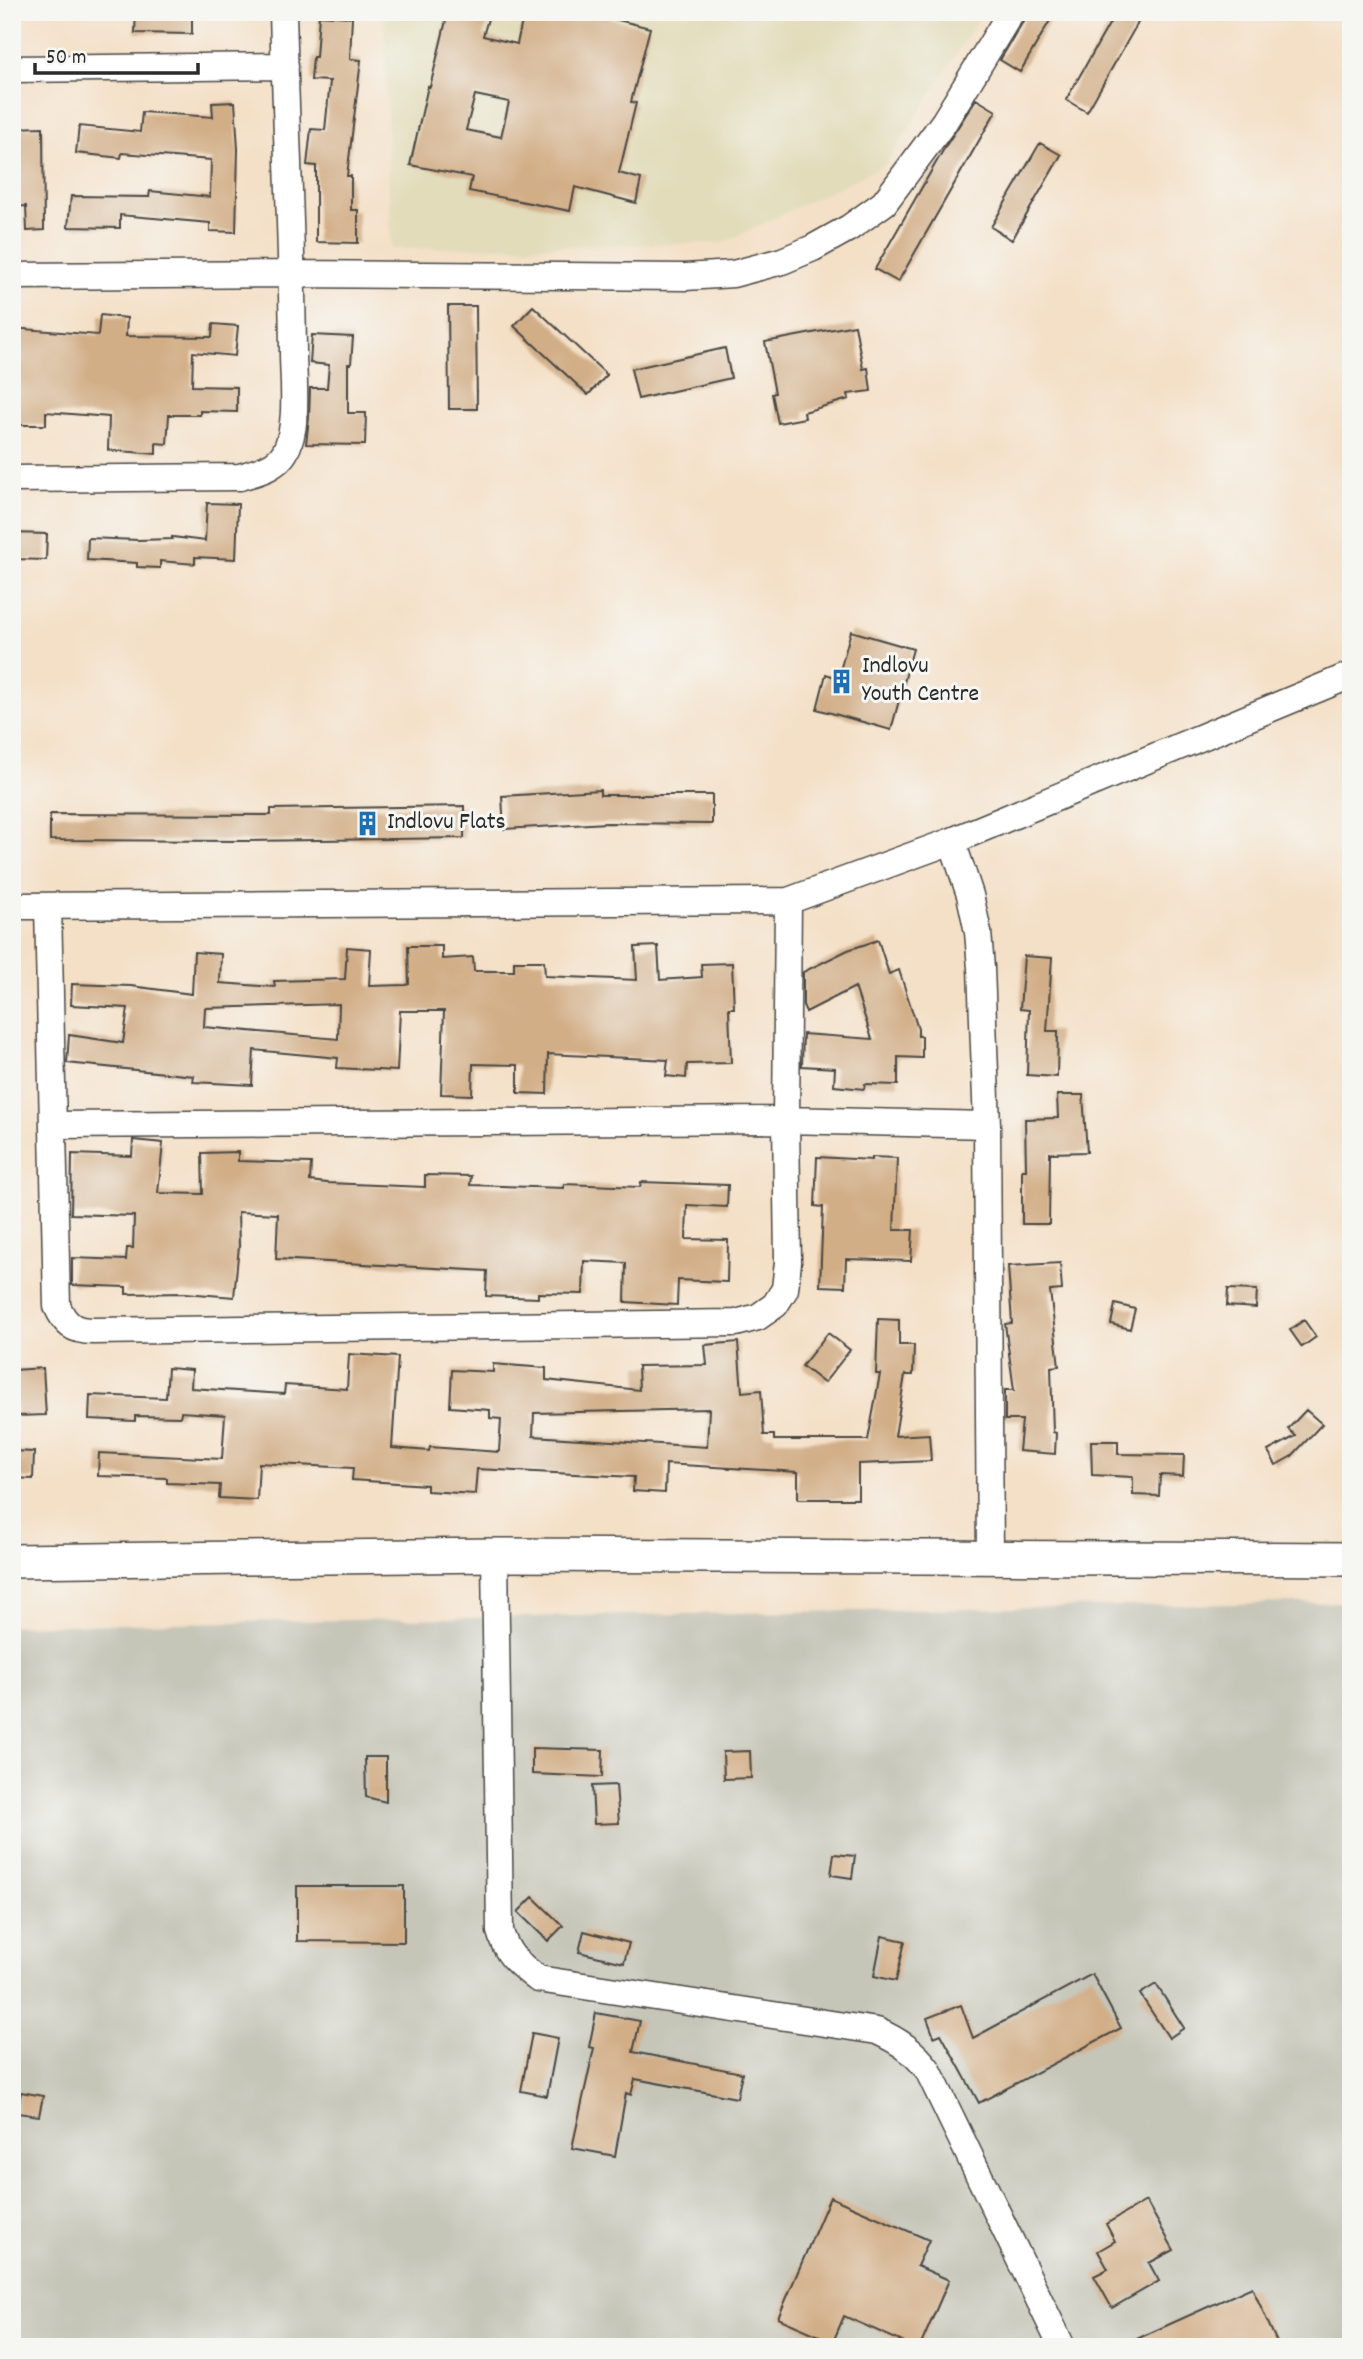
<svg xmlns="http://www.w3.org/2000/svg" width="1363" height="2359" font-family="Dekko,sans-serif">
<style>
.built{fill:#e2dcba}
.industrial{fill:#c5c5b8}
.building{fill:#d2ae87;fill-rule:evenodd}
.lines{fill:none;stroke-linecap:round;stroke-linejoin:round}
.minor-casing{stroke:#494642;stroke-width:29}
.tertiary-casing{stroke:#494642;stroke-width:36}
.minor{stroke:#fff;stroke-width:26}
.tertiary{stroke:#fff;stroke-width:33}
.labels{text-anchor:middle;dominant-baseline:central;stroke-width:6;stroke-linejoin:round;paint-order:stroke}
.poi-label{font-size:24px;fill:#2b2b2b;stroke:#f6f6f2;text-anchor:start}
</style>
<rect width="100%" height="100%" fill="#f6f6f2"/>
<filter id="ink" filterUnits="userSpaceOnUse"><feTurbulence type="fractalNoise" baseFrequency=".0143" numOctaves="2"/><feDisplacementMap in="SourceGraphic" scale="14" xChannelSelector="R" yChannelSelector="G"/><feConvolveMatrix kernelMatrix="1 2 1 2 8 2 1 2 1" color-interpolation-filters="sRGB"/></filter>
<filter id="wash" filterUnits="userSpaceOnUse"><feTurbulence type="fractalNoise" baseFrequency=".00686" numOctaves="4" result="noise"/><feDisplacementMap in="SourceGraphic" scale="28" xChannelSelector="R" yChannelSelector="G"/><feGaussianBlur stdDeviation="1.57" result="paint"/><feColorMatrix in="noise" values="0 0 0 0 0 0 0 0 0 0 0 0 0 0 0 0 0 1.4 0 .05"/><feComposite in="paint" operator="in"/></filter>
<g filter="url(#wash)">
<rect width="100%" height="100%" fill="#f4e0c7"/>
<!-- built -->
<path class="built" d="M384,12H983L886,164L723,243L391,249Z"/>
<!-- industrial -->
<path class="industrial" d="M1351,1602V2347H12V1626Z"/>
<g id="blocks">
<!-- building -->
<path class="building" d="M136,12H192V34L135,33Z
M448,12H490L483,36L517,44L524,12H611L610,18L650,28L631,102L636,103L619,173L641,179L636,203L575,187L570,211L469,191L472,177L410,165L428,86L430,87ZM475,95L509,102L501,137L466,130Z
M1027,12H1055L1020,72L1000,60L1024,20Z
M1116,12H1144L1087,112L1066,100Z
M319,15L352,17L350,59L361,60L347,176H351V210H358V243L316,242V166L307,165L311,129L325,130L330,81L311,80L313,57H316Z
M976,99L996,111L898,282L875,269L945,147Z
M235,102L238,149L236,232L210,231V223L120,215V228L68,227L71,196L149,197L150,191L210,197L211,160L122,153L121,158L76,153L79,126L140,132L142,112L213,117L212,103Z
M43,127L44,230L27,231L26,206L12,207V128Z
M1040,143L1061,155L1012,240L991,227Z
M448,306H476L477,409H449Z
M533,306L607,375L588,395L514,326Z
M100,315L127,318L126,336L212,337L213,324L238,326L235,356L193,352L192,386L237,387V412L200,411V415H169L167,444L156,443V454L108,450L109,417L46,412V425H12V328L98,335Z
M855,325L863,369L868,368L871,391L848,394L849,399L804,412L805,418L778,423L772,394L775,393L765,342Z
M312,335L353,337L351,364H348V413H366L365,445L306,444L309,418L310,388H327L329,365L310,363Z
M725,348L731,378L638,399L631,369Z
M207,503L238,504L236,559L195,557V564L160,561V568L137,567V563L87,560L88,538L138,540L172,539V537L205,541Z
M12,533L47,534L46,560L12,559Z
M851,631L913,649L891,730L817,709L826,674L838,678Z
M600,790V795H712V824L607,823L504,829L502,796Z
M464,806V838L243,841L50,840V814L271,815V809Z
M878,940L889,974L899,970L918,1029V1036H922V1058L898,1057V1085L865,1084L864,1089L834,1086L835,1068L802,1066L803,1034L872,1039L855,987L806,1012L803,1005V972L848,950Z
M408,946H442V959L473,957L474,971H514V961H544L545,976L637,980L635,947L658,946L660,980L702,977L701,964L732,963L734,1008H729L731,1063L687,1064L686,1078L666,1076L668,1060L548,1054L547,1094L518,1093V1065L473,1064L472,1095L441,1094L444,1011H400L397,1071L337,1068L338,1058L254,1050L252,1085L193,1082L194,1076L67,1063L69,1035L123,1043L128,1008L71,1005L72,984L131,986L192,994L194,952L221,954L220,983L275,987L274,981L345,979L347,947L371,949L369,986L406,985L409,984ZM339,1004L338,1039L204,1027L205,1008Z
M1024,956L1052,958L1047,1031H1058L1057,1077L1027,1075L1029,1010L1020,1009Z
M1057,1095H1083L1087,1152L1050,1153L1049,1224H1022V1170H1026L1025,1119L1058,1118Z
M133,1140L163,1143L158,1193L203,1194L202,1153L238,1152V1161L311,1163L310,1181L327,1183L425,1187V1175L471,1176L470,1185L564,1188V1184L640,1187L641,1182L728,1185L727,1207L687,1205L686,1239L728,1240L727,1282L678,1280L677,1305L625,1302L626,1263L584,1261L583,1294L538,1293V1298L486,1296L487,1271L276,1259L278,1214L238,1212L239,1246L234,1297L185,1293L126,1294V1287L72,1285V1258L126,1260L127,1248H133L134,1216L71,1214L72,1154L132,1156Z
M817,1157L872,1160V1157L897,1158L894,1230H913L911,1261L846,1259L845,1287L820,1286L823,1207L815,1206Z
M1060,1263L1062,1290L1050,1291L1059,1366L1051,1367L1053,1432L1056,1433L1055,1454L1019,1451L1022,1420H1005V1390H1014L1005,1324L1012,1323L1008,1266Z
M1228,1289L1257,1290L1256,1308L1227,1306Z
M1115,1304L1135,1309L1130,1329L1111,1324Z
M878,1319L899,1320V1345H914L913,1375H905L895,1436L929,1434L931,1461L858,1464V1499H798V1472L666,1464L665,1493L633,1491L634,1477L477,1469L475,1494L427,1491V1485L352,1480L353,1468L259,1463L257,1500L219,1498L220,1485L167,1483V1478L98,1476L99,1453L222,1459L225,1415L181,1412L180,1417L135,1416V1421L89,1419L90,1395L166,1398L168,1368L192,1370L191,1388L284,1394L285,1385L347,1389L349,1354L398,1357L392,1448L429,1451L430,1447L499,1452L501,1419L490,1418V1410L450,1407L452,1370L493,1372V1364L546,1368V1380L639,1390L638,1366L707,1365L705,1345L738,1342L742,1392L761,1390L764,1435H774V1440H868L880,1374H876ZM709,1409L707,1447L533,1436L534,1413Z
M1304,1320L1316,1337L1302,1347L1290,1330Z
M828,1333L850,1350L824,1383L802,1366Z
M43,1368L46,1415L16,1416L14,1370Z
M1306,1410L1322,1424L1292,1456L1276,1465L1268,1451L1296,1436L1288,1429Z
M1091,1441H1118V1454L1184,1455L1183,1476L1160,1475L1159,1496L1133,1495V1477L1092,1475Z
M12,1451L34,1452L33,1479L12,1478Z
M532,1748L603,1750L602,1777L532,1774Z
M750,1751L751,1778L724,1779L723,1752Z
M365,1757H386V1802L366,1797Z
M616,1785L619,1823L594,1824L592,1786Z
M834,1854L855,1856L852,1878L831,1875Z
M297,1886H404V1942L297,1941Z
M533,1897L563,1926L548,1941L518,1912Z
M584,1931L629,1943L624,1963L579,1952Z
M882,1936L905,1941L896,1981L874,1976Z
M1092,1974L1121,2028L979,2103L941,2034L934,2037L927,2018L961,2005L973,2038Z
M1156,1984L1184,2028L1169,2038L1140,1994Z
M596,2013L640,2021L633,2052L742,2073L737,2098L635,2079L631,2095L626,2093L615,2156L572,2148L594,2048L589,2047Z
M532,2033L558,2038L547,2096L521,2091Z
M21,2092L43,2096L39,2116L17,2113Z
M830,2197L929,2240L917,2266L949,2280L920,2347H914L844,2316L833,2342L778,2318Z
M1146,2201L1174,2250L1149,2263L1159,2281L1112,2308L1094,2276L1108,2269L1098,2251L1115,2241L1106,2224Z
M1252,2287L1279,2347H1119Z"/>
</g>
</g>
<g filter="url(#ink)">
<use href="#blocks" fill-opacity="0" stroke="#494642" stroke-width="2"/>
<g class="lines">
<defs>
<path id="minor" d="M12,69L285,66
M12,276L293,274L685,277L733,274L782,261L813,248L849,228L884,203L944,122L1011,12
M12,479L240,477C256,472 276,468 285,452C299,427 293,380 293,352C292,239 286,126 283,12
M952,841L970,895L978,932L981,968L987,1125L990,1558
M12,906L788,901L952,841L1351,675
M48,906L57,1306C65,1324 73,1331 93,1331L736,1323L758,1317L775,1305L785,1289L788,1262L786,1120L788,901
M54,1125L786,1120L987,1125
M495,1555L500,1931C507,1956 518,1963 538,1979L877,2031C899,2041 914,2051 928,2070L1062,2347"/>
<path id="tertiary" d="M12,1561L495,1555L1351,1559"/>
</defs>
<!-- minor casing -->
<use href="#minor" class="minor-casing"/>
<!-- tertiary casing -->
<use href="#tertiary" class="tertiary-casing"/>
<!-- minor -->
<use href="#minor" class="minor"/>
<!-- tertiary -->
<use href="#tertiary" class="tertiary"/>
</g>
</g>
<!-- icons -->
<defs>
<symbol id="building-bare" viewBox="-9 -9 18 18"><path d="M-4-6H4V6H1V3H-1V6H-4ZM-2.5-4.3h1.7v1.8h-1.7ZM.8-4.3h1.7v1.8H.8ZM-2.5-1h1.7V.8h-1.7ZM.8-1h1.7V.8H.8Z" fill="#1f6fb2" stroke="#f6f6f2" stroke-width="2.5" paint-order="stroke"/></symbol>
</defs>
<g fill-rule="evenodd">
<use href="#building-bare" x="824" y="664" width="35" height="35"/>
<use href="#building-bare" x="350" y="806" width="35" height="35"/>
</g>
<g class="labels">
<!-- poi labels -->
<g class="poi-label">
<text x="862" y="667">Indlovu<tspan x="862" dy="28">Youth Centre</tspan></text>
<text x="387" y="823">Indlovu Flats</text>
</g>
</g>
<!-- margin -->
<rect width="1363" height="2359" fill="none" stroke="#f6f6f2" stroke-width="42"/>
<!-- scale -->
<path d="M35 63v10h163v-10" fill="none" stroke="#2b2b2b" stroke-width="3.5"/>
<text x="46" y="63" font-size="21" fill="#2b2b2b" stroke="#f6f6f2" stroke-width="5" paint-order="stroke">50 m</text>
</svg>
